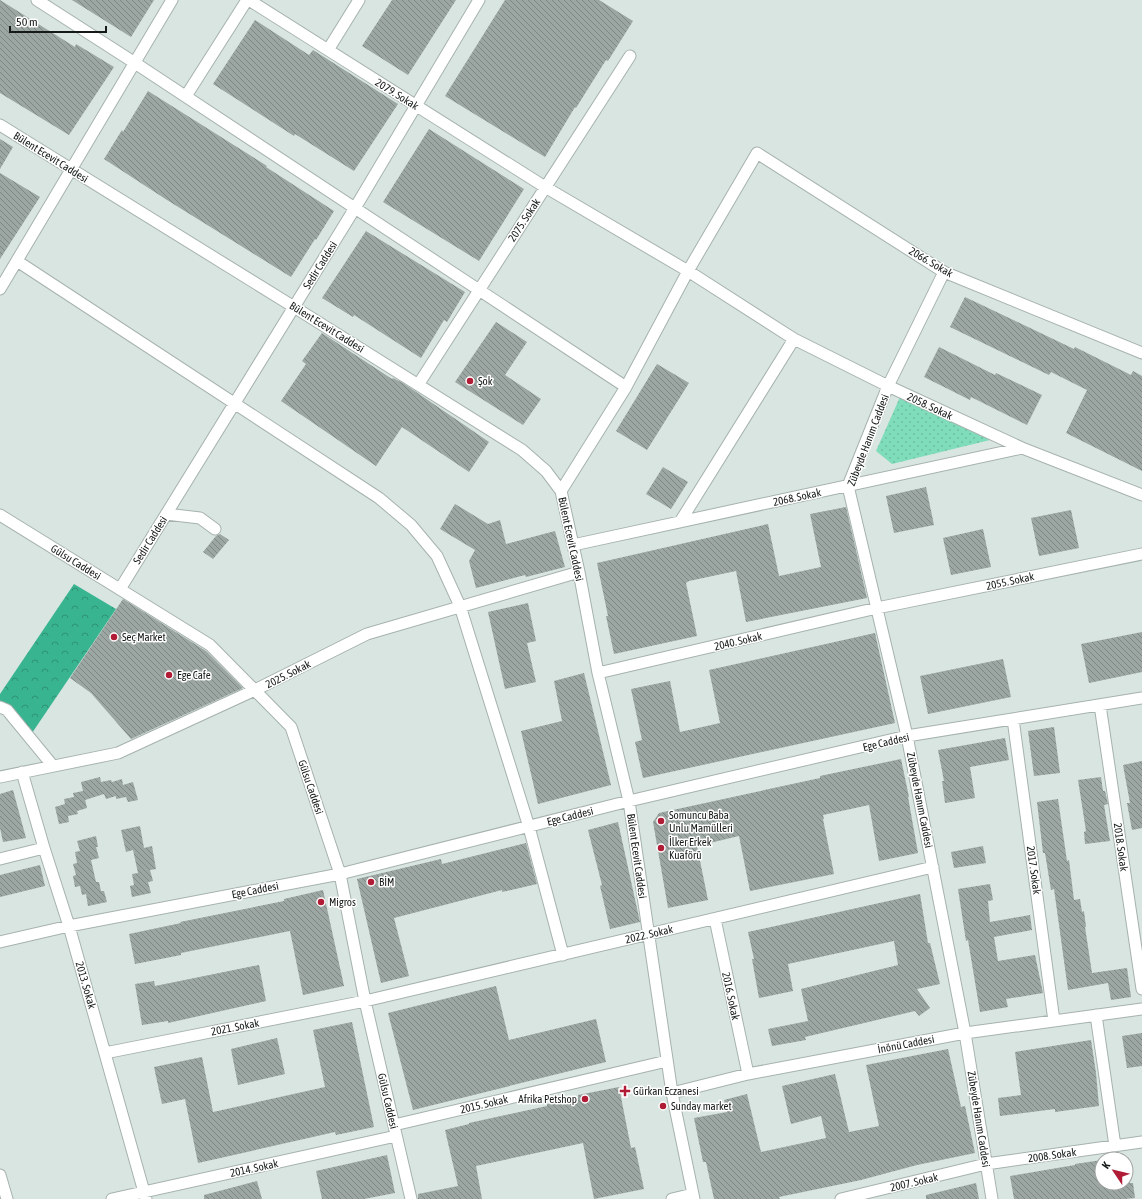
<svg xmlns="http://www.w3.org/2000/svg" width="1142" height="1199" font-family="'Asap Condensed',sans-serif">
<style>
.grass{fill:url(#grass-dots)}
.forest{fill:url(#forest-crowns)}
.building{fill:url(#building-back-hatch)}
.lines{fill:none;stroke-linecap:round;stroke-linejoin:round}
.street-casing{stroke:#a6b2ad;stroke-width:13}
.street{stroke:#fff;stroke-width:11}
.poi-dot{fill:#b01c35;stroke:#fff;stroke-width:1.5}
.labels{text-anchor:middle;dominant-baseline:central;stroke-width:3;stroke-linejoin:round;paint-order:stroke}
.street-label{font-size:11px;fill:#151a18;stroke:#fff}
.poi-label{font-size:11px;fill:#151a18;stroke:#fff;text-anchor:start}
</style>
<defs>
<pattern id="grass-dots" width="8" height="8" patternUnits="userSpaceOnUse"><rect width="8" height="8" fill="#80ddbc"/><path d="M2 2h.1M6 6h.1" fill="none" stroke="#6ebda1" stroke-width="1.8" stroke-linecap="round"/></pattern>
<pattern id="forest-crowns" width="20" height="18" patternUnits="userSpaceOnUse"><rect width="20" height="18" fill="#38b590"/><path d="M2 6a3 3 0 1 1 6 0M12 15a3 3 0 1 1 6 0" fill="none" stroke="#2e9275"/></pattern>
<pattern id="building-back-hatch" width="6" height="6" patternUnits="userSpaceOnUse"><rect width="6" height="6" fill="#9ca7a3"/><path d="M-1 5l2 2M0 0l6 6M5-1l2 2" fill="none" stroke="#7e8784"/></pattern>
</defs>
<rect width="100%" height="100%" fill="#d9e5e0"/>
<!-- grass -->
<path class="grass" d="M900,397L990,440L892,464L876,451Z"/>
<!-- forest -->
<path class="forest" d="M74,584L116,609L32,733L0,702V694Z"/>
<!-- building -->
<path class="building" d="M0,0L75,47L76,44L114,67L69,135L0,93Z
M72,0H154L131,37Z
M392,0H456L408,75L362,46Z
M505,0H599L633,21L608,61L606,60L576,108L575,107L545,157L445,96Z
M255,20L309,55L313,50L398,104L354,171L295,134L294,136L213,84Z
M148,91L267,166L266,167L334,211L316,240L315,239L291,277L167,200L104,159L122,130L123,132Z
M429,129L524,189L479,261L383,202Z
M0,139L13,147L0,169Z
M0,173L40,197L0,259Z
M366,231L465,292L447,322L444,320L421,358L354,315L353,317L322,298Z
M965,297L1074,349L1075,347L1131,375L1133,371L1142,376V471L1066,433L1087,390L1051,372L1049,375L950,327Z
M496,322L527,342L505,375L541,399L523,425L455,382Z
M322,333L392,379L393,378L403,383L489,442L469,472L402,427L376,466L281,401L306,364L302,361Z
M939,347L995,375L996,373L1042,395L1027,425L971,397L970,400L924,377Z
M657,364L689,383L647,450L616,431Z
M663,467L688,482L671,509L646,494Z
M926,487L934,525L894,533L886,496Z
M455,504L488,524L500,520L506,544L555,531L565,567L526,577L525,575L476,588L469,561L475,550L440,529Z
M846,507L867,598L746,622L736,571L689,581L686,583L697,636L614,654L606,616H608L597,563L768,524L779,576L821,567L810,514Z
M1071,510L1079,548L1039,556L1031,518Z
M983,529L991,567L951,575L943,538Z
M220,534L229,540L213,559L203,552L216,536Z
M123,599L206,651L243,688L131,739L91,693L70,678Z
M528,603L536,641L527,643L536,682L505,689L488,612Z
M1142,632V672L1089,683L1081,644Z
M875,633L895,723L643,778L635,742L642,740L631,689L670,681L680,732L720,723L709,670Z
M1003,659L1011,697L928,714L920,676Z
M584,673L611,785L538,804L521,731L562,721L554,681Z
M1054,727L1060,773L1034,776L1028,731Z
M1005,738L1009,760L970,767L975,798L945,803L942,781H944L938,750Z
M901,759L909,797H908L918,853L879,861L869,805L823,815L824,819H823L834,874L750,891L739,836L697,846L708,900L668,908L653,822L659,813L820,778V776Z
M1142,761V828L1132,830L1127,803H1130L1123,765Z
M100,777L101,782L111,780L112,782L122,779L123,785L133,782L138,800L128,802L126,797L116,799V796L106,799L104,794L85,800L84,795L87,808L77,811L78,814L68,816L69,822L59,824L55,807L65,804L64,799L74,797L73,793L83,791L81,782Z
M1101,777L1103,791H1105L1108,804L1104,805L1110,841L1085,844L1084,832L1086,831L1078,780Z
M13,790L26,838L3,842L0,828V794Z
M1058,799L1067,861L1069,860L1074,900L1080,899L1082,912L1084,911L1086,927H1085L1092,973L1127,968L1131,997L1111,1000L1108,983L1068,990L1054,889L1051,890L1045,853H1043L1037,802Z
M618,822L640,922L610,929L600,886L602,885L588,830Z
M140,826L144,848L152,846L156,869L150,870L153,881L148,882L151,893L132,897L130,886L134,885L132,874L138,873L133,850L126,852L121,830Z
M96,836L98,847H96L99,858L91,860L96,882H99L101,891H104L107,902L88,906L86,894L82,895L80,886L75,887L73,876L76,875L73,864L77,863L75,852L80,851L77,841Z
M526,843L537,884L502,892V890L394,918L409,976L381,983L357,879L441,859L442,864Z
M983,846L986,863L954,868L951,852Z
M40,865L45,886L0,897V875Z
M990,884L993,900L988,901L990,922L1030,915L1032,930L994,937L998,961L1035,955L1043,993L1006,999L1008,1007L980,1012L968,940L966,941L958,889Z
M323,890L344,986L303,995L290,931L181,953V955L135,964L129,934L181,923L180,922L284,901V899Z
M920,894L928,943H930L940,984L917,989L930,1008L919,1016L915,1011L805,1037L806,1040L772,1046L768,1029L808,1021L801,989L898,965L894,941L788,964L793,991L759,998L752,959H754L748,932Z
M259,965L266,1001L168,1023V1021L142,1025L135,984L154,981L155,986Z
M496,986L509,1040L596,1019L606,1062L413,1110L388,1013Z
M352,1022L374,1127L336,1135L335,1132L198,1163L185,1099L162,1104L154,1067L202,1057L213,1112L325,1087L313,1030Z
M1142,1033V1066L1127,1068L1122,1036Z
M277,1038L285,1074L238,1085L231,1049Z
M1091,1040L1096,1073L1099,1106L1055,1112V1109L1000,1116L998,1098L1021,1095L1015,1052Z
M948,1049L961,1107L965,1106L975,1153L917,1165L861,1180L779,1197L780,1199H714L706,1162H703L694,1118L727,1112L724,1100L747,1094L761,1152L826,1138L821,1116L791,1124L782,1086L835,1074L849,1132L879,1126L866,1065Z
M619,1087L631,1148L635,1147L644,1189L594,1199L583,1143L476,1166L482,1199H418V1194L458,1186L445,1130L469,1124V1123L547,1106V1104L578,1098V1095Z
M387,1155L395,1193L364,1199H322L316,1171Z
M1102,1160V1183H1133L1135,1198L1125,1199H1014L1010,1176L1075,1165V1164Z
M257,1181L262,1199H204V1195Z
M976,1183L979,1199H926V1195Z"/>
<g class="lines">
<defs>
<path id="street" d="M37,0L135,63L626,387
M249,0L545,187L688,271L794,339L888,386L1022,448L1142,495
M328,50L359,0
M186,96L247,0
M0,125L294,307L522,450L546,471L561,491L579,572L598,673L629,801L672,1093L694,1199
M17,261L379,498L411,525L437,556L460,606L529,827L563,955
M944,272L888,386L848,486L907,736L965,1033L992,1199
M0,289L172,0
M418,385L630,56
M561,491L626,387L688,271L757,153L944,272L1142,353
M166,514L200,518L215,529
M0,515L210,645L291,727L340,874L365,1001L411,1199
M680,522L794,339
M573,545L1022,448
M120,589L355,208L479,0
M598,673L877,608L1142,554
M1100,705L1142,989
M0,707L7,710L53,766
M1013,719L1054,1021
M22,772L44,848L69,926L146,1199
M0,777L118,753L255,690L367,634L579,572
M0,859L44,848
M715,919L748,1074
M0,942L69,926L340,874L629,801L907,736L1142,698
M1096,1015L1115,1146
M105,1053L365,1001L933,867
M672,1093L748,1074L965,1033L1142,1009
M394,1125L667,1061
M0,1175L7,1199
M112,1199L396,1136
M672,1199L693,1194
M841,1199L986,1164L1142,1142"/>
</defs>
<!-- street casing -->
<use href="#street" class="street-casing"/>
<!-- street -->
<use href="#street" class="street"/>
</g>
<!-- markers -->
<g class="poi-dot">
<circle cx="470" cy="381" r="4"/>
<circle cx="114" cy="637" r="4"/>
<circle cx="169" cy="675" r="4"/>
<circle cx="661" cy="821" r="4"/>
<circle cx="661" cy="848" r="4"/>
<circle cx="371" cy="882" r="4"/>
<circle cx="321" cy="902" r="4"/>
<path d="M623 1085h4v4h4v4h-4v4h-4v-4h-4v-4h4z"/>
<circle cx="585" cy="1099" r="4"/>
<circle cx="663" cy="1106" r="4"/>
</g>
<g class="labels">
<!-- street labels -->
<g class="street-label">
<text transform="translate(397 94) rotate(32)">2079. Sokak</text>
<text transform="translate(51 157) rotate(32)">Bülent Ecevit Caddesi</text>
<text transform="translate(524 220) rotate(-57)">2075. Sokak</text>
<text transform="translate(931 262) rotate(30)">2066. Sokak</text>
<text transform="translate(320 265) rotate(-58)">Sedir Caddesi</text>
<text transform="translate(327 327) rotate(32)">Bülent Ecevit Caddesi</text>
<text transform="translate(930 406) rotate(25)">2058. Sokak</text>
<text transform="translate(868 440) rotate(-69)">Zübeyde Hanım Caddesi</text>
<text transform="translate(797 497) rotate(-12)">2068. Sokak</text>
<text transform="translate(571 539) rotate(78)">Bülent Ecevit Caddesi</text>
<text transform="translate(150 540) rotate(-58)">Sedir Caddesi</text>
<text transform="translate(76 562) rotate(32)">Gülsu Caddesi</text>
<text transform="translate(1010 581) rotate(-12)">2055. Sokak</text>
<text transform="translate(738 641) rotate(-13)">2040. Sokak</text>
<text transform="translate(288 674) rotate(-27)">2025. Sokak</text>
<text transform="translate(886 742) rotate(-13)">Ege Caddesi</text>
<text transform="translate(311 787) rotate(71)">Gülsu Caddesi</text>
<text transform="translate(920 800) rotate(79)">Zübeyde Hanım Caddesi</text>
<text transform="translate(570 816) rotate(-14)">Ege Caddesi</text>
<text transform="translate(1121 847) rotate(82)">2018. Sokak</text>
<text transform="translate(637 856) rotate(82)">Bülent Ecevit Caddesi</text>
<text transform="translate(1034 870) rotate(82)">2017. Sokak</text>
<text transform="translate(255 890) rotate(-11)">Ege Caddesi</text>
<text transform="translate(649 934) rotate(-13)">2022. Sokak</text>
<text transform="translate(86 985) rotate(74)">2013. Sokak</text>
<text transform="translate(731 996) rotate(78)">2016. Sokak</text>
<text transform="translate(235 1027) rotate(-11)">2021. Sokak</text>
<text transform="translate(906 1044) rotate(-11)">İnönü Caddesi</text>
<text transform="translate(388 1101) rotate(77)">Gülsu Caddesi</text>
<text transform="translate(484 1104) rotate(-13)">2015. Sokak</text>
<text transform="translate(979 1119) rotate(81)">Zübeyde Hanım Caddesi</text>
<text transform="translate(1052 1155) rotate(-8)">2008. Sokak</text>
<text transform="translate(254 1168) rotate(-12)">2014. Sokak</text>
<text transform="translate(914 1182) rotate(-13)">2007. Sokak</text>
</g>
<!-- poi labels -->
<g class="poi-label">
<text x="478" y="381">Şok</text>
<text x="122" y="637">Seç Market</text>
<text x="177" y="675">Ege Cafe</text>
<text x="669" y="815">Somuncu Baba<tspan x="669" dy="13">Unlu Mamülleri</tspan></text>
<text x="669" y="842">İlker Erkek<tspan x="669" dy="13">Kuaförü</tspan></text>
<text x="379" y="882">BİM</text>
<text x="329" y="902">Migros</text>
<text x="633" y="1091">Gürkan Eczanesi</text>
<text x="577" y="1099" text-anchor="end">Afrika Petshop</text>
<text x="671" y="1106">Sunday market</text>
</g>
</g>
<!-- north arrow -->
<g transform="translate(1114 1171) rotate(305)"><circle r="19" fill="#ffffff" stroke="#a1a3a3"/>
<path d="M0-3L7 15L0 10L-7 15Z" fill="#b01c35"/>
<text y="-6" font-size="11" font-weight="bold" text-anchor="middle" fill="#151a18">K</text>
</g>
<!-- scale -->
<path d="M10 26v6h96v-6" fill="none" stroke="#151a18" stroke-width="2"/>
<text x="16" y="26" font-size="12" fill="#151a18" stroke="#ffffff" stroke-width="3" paint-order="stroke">50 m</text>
</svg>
